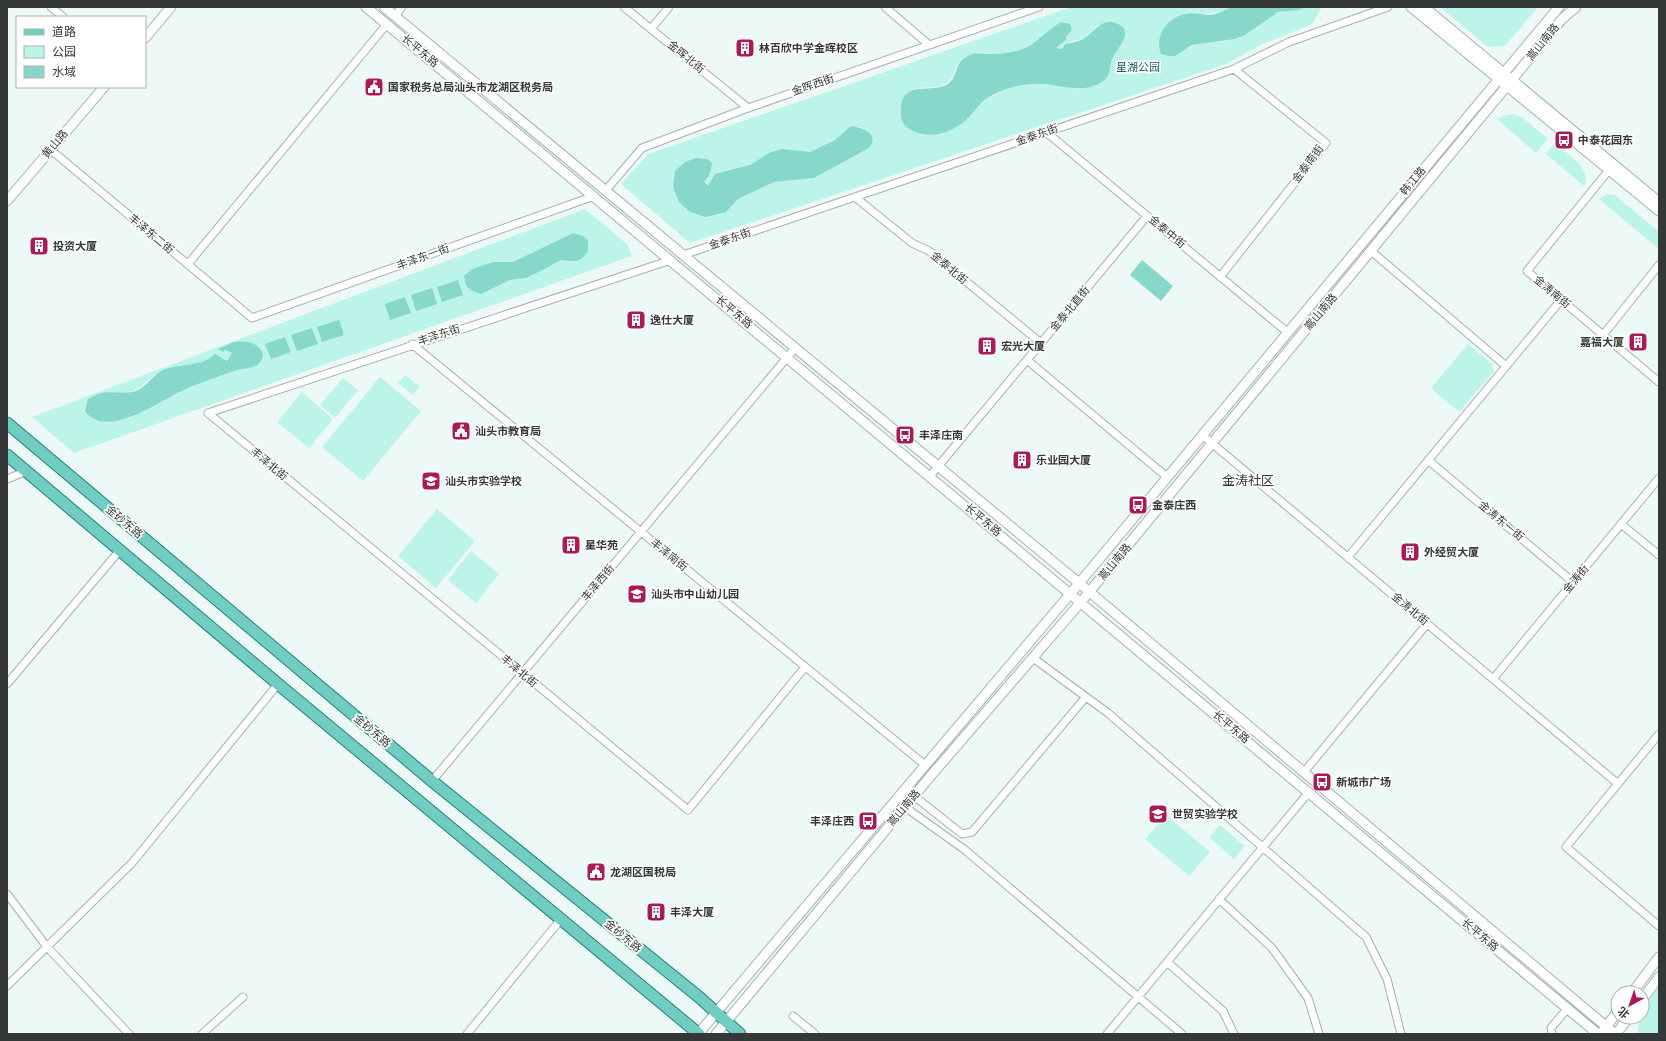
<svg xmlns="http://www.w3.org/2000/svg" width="1666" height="1041" font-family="'Fira Sans','Noto Sans SC',sans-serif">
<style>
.green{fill:#bdf4e9;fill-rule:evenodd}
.water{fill:#87d8ca}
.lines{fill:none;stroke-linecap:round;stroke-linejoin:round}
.minor-casing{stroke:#a5b1af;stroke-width:9}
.tertiary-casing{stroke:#a5b1af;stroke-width:11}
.primary-casing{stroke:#1f8377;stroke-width:13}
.minor{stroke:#fff;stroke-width:7}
.tertiary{stroke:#fff;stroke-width:9}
.primary{stroke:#71cdc2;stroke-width:11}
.labels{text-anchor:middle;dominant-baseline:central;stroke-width:3.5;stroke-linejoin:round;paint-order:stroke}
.street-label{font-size:11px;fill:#343937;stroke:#fff}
.poi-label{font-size:11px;font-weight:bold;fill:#343937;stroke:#fff;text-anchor:start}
.park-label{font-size:11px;fill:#195d53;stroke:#fff}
.quarter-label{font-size:13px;fill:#2e3736;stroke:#fff}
</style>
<rect width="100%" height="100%" fill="#edf9f6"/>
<!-- green -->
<path class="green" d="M1071,7H1231C1216,15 1203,14 1186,13L1184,50C1199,40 1218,44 1235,39C1250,35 1258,24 1271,16C1283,9 1309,7 1322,7L1312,24L1261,45L1226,64L690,243L621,184L648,154ZM1061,22L1067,39L1056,48L1062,49L1065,44L1084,38L1097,26L1115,22C1138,37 1112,49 1110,69L1078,89C1065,88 1053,83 1041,83C1012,84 988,93 970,115L918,88C933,87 949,89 954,73C956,68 958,62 962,60C977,50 997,56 1014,52C1031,47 1046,32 1061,22ZM851,126L862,128L868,132L869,148L814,178L774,182L738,199L726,212L685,162L710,174L704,182L708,186L734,170L750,165L769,153L810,152L835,140Z
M1440,7H1538L1505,46L1488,47Z
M1513,114L1523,118L1548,139L1536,153L1497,119L1506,115Z
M1554,144C1566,153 1593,168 1584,186L1546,154Z
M1607,194L1615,195L1659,232V249L1599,199Z
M585,209L628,245L632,256L74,453L32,417ZM573,233L583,236L588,240L573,262L561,260L541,271L526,278L510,280L481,294L493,262H513ZM225,347L254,367C227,368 190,385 166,397C145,409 135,417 110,422L109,393L122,394L137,390L154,375L173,367L194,365L210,358L227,361L232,353L219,349Z
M1468,344L1492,364L1494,371L1459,412L1431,388Z
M405,375L420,387L413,395L398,383Z
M380,377L421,411L363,481L322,447Z
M343,378L358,390L335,418L320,405Z
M302,392L333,419L309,448L277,422Z
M437,509L475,541L436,588L398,556Z
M471,551L499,574L476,603L448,580Z
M1166,815L1210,852L1189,876L1145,839Z
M1220,825L1245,846L1234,859L1209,837Z
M1659,987V1034H1638L1639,1017H1642V1009Z"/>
<!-- water -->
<path class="water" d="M1231,7H1305L1299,10L1278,12L1245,35L1235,39L1192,45L1175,56H1169L1161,54C1154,36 1167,18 1185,14C1193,12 1202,15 1211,15C1218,14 1225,10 1231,7Z
M1061,22L1070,24L1072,30L1066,37L1067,39L1056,48L1062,49L1065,44C1072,43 1077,42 1083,39C1093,33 1102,17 1116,23C1137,31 1116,49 1112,60C1109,68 1111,76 1103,81C1087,92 1070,88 1053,85C1032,81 1008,86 989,97C981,102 976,109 970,116C955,132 932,141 911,130C906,128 901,122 901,116C898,73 937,99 952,80C958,72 955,62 968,56C974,52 982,54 988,54C1001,54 1015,53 1027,47C1039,40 1049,29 1061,22Z
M851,126C863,128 880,133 869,148L814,178L774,182L738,199L726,212L706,217L690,212L679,202L673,187L675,171L685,162L696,158L707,159L712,163L710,174L704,182L708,186L715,174L750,165L769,153L782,149L810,152L835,140Z
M573,233L583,236L588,240V251C581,263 573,262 561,260L541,271L526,278L510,280L481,294L472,291L466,286L464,276L472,269L493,262H513Z
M1142,260L1173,286L1161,301L1130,275Z
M458,280L463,295L442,302L437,287Z
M432,288L437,304L416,311L411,295Z
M405,297L411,313L390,320L385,304Z
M339,320L344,335L322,342L317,327Z
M312,328L318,344L297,351L291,335Z
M285,337L291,352L271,359L265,344Z
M234,342C247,341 257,341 263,354C262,360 260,364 255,366C250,369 242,368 237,370C221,375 206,381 190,387C164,397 108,442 85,411L88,399C92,397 96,395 99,394C111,390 124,395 136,391C146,387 153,375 163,370C180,363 200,368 215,354L227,361L232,353L225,350L223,352L218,349Z"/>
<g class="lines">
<defs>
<path id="minor" d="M51,7L63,17
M624,7L748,108
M885,7L928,44
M395,16L402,7
M651,29L669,7
M1046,132L1287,332
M51,150L252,318L594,196
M1609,170L1527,271L1659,382
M606,190L642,148L748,108L1039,7
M855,197L912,243L929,251L1041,343
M1371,251L1506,366
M683,255L1234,69L1289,42L1388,7
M188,264L387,24
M1220,277L1326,143L1234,69
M1603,335L1659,265
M412,344L925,765
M1027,360L1167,477
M208,413L688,810L805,667
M208,413L671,260
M1202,435L1617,783
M1428,460L1573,582
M930,476L1147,216
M7,479L27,471
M1621,524L1659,555
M1348,557L1561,300
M1033,658L1108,713L1366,937L1387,979L1401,1034
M1493,679L1659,478
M7,684L120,550
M1659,734L1566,847L1659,926
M1304,772L1427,624
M432,781L795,348
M914,796L962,834L972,832L1085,698
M905,807L965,850L1182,1034
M7,894L47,947L129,1034
M1219,899L1272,948L1308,998L1319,1034
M1167,962L1223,1011L1234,1034
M7,986L132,863L278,684
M793,1016L815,1034
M202,1034L243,997
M467,1034L561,919
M1107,1034L1309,792
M1552,1034L1551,1028L1567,1009"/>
<path id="tertiary" d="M366,7L1598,1034
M384,7L1079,583L1615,1034
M1411,7L1659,211
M1424,7L1659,202
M145,38L171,7
M7,201L104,87
M1632,993L1659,957
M1642,1000L1659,977
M1603,1031L1618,1011
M698,1034L1071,593L1559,7
M716,1034L934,772L1081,602L1562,19L1576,7
M1616,1034L1629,1017"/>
<path id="primary" d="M7,423L432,781L699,997L740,1034
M7,455L278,684L699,1034"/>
</defs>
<!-- minor casing -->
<use href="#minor" class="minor-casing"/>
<!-- tertiary casing -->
<use href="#tertiary" class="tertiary-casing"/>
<!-- primary casing -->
<use href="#primary" class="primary-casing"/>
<!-- minor -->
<use href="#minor" class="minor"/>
<!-- tertiary -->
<use href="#tertiary" class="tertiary"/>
<!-- primary -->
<use href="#primary" class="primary"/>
</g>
<!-- icons -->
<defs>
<symbol id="building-square" viewBox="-11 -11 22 22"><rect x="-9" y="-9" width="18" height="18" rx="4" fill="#a91a57" stroke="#fff"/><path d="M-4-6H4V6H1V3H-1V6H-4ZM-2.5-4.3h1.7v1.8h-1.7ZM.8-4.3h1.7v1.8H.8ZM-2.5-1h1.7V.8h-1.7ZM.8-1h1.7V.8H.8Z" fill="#fff"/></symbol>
<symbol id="civic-square" viewBox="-11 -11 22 22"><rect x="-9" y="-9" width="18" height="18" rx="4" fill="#a91a57" stroke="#fff"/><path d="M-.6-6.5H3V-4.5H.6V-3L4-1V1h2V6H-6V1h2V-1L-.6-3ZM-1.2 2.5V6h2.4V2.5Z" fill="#fff"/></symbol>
<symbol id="bus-square" viewBox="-11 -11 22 22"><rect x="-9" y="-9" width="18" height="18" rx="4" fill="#a91a57" stroke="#fff"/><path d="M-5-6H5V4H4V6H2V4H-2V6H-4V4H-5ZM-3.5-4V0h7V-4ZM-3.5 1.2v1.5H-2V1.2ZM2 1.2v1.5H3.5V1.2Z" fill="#fff"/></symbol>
<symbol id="school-square" viewBox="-11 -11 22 22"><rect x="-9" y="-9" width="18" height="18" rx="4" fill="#a91a57" stroke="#fff"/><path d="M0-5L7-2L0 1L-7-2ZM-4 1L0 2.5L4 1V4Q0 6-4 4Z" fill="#fff"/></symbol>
</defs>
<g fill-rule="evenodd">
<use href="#building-square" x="734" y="37" width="22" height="22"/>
<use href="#civic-square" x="363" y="76" width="22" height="22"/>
<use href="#bus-square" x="1553" y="129" width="22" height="22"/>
<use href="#building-square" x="28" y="235" width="22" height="22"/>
<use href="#building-square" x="625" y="309" width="22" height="22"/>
<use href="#building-square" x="1627" y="331" width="22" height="22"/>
<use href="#building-square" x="976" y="335" width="22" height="22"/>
<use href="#civic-square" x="450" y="420" width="22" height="22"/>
<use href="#bus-square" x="894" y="424" width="22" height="22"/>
<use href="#building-square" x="1011" y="449" width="22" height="22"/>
<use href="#school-square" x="420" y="470" width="22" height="22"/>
<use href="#bus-square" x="1127" y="494" width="22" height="22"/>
<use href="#building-square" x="560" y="534" width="22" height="22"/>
<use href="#building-square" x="1399" y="541" width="22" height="22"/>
<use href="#school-square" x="626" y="583" width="22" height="22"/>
<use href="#bus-square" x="1311" y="771" width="22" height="22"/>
<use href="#school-square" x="1147" y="803" width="22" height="22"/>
<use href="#bus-square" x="857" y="810" width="22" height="22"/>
<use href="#civic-square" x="585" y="861" width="22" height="22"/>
<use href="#building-square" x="645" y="901" width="22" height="22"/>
</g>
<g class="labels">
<!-- street labels -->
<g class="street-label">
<text transform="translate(1543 42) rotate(-51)">嵩山南路</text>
<text transform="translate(420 51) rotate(40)">长平东路</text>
<text transform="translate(686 57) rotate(39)">金晖北街</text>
<text transform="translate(813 85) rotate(-19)">金晖西街</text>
<text transform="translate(1037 135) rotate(-19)">金泰东街</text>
<text transform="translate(55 144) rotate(-50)">黄山路</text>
<text transform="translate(1308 164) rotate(-53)">金泰南街</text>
<text transform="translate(1413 181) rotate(-50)">韩江路</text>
<text transform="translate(1167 232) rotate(40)">金泰中街</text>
<text transform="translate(151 234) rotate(40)">丰泽东二街</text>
<text transform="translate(730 239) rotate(-19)">金泰东街</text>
<text transform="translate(423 257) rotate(-20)">丰泽东一街</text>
<text transform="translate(949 268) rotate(40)">金泰北街</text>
<text transform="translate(1552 292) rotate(40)">金涛南街</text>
<text transform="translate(1070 309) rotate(-50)">金泰北直街</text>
<text transform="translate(734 312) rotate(40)">长平东路</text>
<text transform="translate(1321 312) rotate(-50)">嵩山南路</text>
<text transform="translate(439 335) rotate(-18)">丰泽东街</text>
<text transform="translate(269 464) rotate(40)">丰泽北街</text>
<text transform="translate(983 520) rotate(40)">长平东路</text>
<text transform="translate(1501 521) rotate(40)">金涛东一街</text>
<text transform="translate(124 522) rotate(40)">金砂东路</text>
<text transform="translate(669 555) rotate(39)">丰泽南街</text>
<text transform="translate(1115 562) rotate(-50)">嵩山南路</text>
<text transform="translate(1576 579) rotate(-50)">金涛街</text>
<text transform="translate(598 583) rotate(-50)">丰泽西街</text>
<text transform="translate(1410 609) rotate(40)">金涛北街</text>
<text transform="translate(519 671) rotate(40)">丰泽北街</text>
<text transform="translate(1231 727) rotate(40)">长平东路</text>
<text transform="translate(372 731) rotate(40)">金砂东路</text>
<text transform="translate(904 808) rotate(-50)">嵩山南路</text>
<text transform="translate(1480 935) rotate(40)">长平东路</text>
<text transform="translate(623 936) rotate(39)">金砂东路</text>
</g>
<!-- poi labels -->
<g class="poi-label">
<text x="759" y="48">林百欣中学金晖校区</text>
<text x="388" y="87">国家税务总局汕头市龙湖区税务局</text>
<text x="1578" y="140">中泰花园东</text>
<text x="53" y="246">投资大厦</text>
<text x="650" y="320">逸仕大厦</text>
<text x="1624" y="342" text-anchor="end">嘉福大厦</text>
<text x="1001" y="346">宏光大厦</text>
<text x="475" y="431">汕头市教育局</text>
<text x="919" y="435">丰泽庄南</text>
<text x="1036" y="460">乐业园大厦</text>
<text x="445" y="481">汕头市实验学校</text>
<text x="1152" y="505">金泰庄西</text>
<text x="585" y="545">星华苑</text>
<text x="1424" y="552">外经贸大厦</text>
<text x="651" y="594">汕头市中山幼儿园</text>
<text x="1336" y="782">新城市广场</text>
<text x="1172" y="814">世贸实验学校</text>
<text x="854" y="821" text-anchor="end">丰泽庄西</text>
<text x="610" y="872">龙湖区国税局</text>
<text x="670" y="912">丰泽大厦</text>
</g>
<!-- park labels -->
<g class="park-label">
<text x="1138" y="67">星湖公园</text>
</g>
<!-- quarter labels -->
<g class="quarter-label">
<text x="1248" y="480">金涛社区</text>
</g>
</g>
<!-- border -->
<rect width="1666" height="1041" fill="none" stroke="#343937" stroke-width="16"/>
<!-- legend -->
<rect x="16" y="16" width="130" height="72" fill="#ffffff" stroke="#aeb0af"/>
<rect x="24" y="29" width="20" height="6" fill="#71cdc2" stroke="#aeb0af"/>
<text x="52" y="36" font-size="12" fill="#343937">道路</text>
<rect x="24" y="46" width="20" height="12" fill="#bdf4e9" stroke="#aeb0af"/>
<text x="52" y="56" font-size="12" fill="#343937">公园</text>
<rect x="24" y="66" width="20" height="12" fill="#87d8ca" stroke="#aeb0af"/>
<text x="52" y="76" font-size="12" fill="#343937">水域</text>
<!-- north arrow -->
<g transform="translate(1630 1005) rotate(220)"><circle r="19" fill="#ffffff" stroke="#aeb0af"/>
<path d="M0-3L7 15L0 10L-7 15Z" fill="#a91a57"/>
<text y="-6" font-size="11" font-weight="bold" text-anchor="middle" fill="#343937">北</text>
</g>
</svg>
